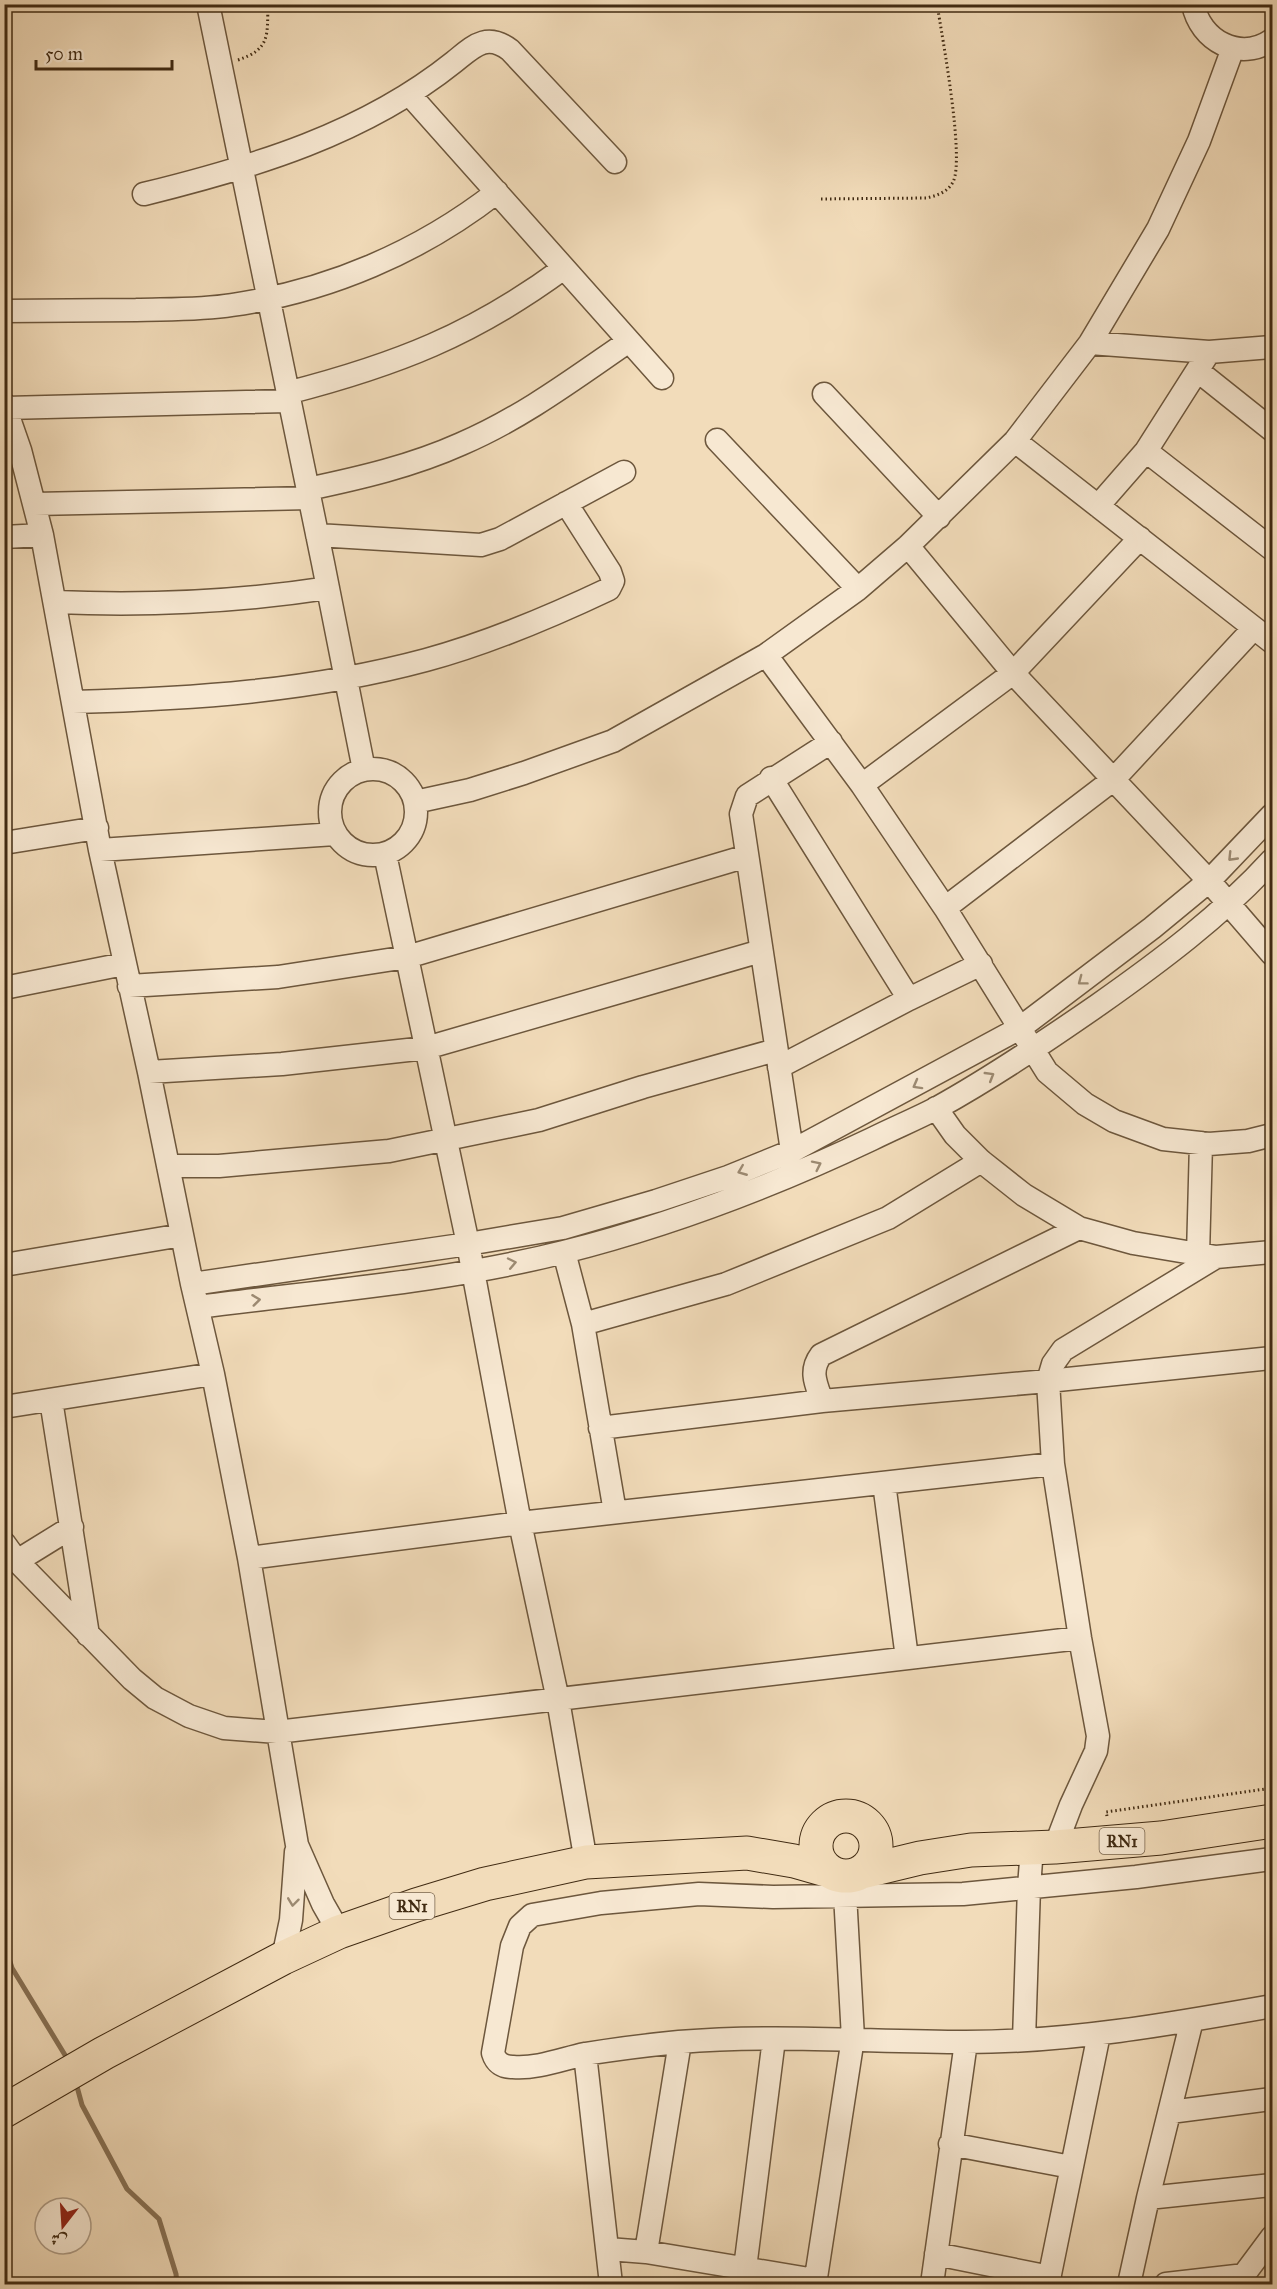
<svg xmlns="http://www.w3.org/2000/svg" width="1277" height="2289" font-family="'IM FELL Great Primer',Amiri,serif">
<style>
.lines{fill:none;stroke-linecap:round;stroke-linejoin:round}
.stream{stroke:#877155;stroke-width:5}
.street-casing{stroke:#6d573d;stroke-width:25}
.primary-casing{stroke:#412b13;stroke-width:35}
.path{stroke:#412b13;stroke-width:3;stroke-dasharray:1.5 3;stroke-linecap:butt}
.street{stroke:#f7e8d2;stroke-width:22}
.primary{stroke:#f2dcba;stroke-width:33}
.oneway{stroke:#9c8a72}
.labels{text-anchor:middle;dominant-baseline:central;stroke-width:6;stroke-linejoin:round;paint-order:stroke}
.shield{fill:#f7e8d2;stroke:#78644c;stroke-width:1.5}
.shield-label{font-size:16px;font-weight:bold;fill:#412b13}
</style>
<rect width="100%" height="100%" fill="#f2dcba"/>
<filter id="stains"><feTurbulence type="fractalNoise" baseFrequency=".00333" numOctaves="4"/><feColorMatrix values="0 0 0 0 .2 0 0 0 0 .09 0 0 0 0 .02 0 0 0 .5 -.17"/></filter>
<radialGradient id="worn" r=".72"><stop offset=".6" stop-color="#630" stop-opacity="0"/><stop offset="1" stop-color="#630" stop-opacity=".3"/></radialGradient>
<g class="lines">
<!-- stream -->
<path class="stream" d="M4,1943L12,1968L68,2060
M76,2083L82,2105L127,2189L159,2219L176,2274L177,2284"/>
<defs>
<path id="street" d="M208,4L323,563L364,770
M1193,4C1200,41 1240,62 1272,40
M410,95L662,378
M144,194C254,167 364,134 454,62C473,47 486,32 510,50L615,162
M4,311C48,311 92,310 136,310C168,309 201,310 232,305C329,291 420,252 497,192
M1090,343L1209,352L1272,347
M1198,371L1272,430
M287,393C396,365 473,335 564,268
M824,394L939,517
M4,404L20,450L42,535L100,850L149,1072L192,1284L213,1374L249,1558L297,1845L323,1904L339,1932
M6,408L289,401
M717,440L858,589
M1015,441L1272,642
M1146,451L1272,549
M308,489C360,478 412,466 461,444C522,418 575,378 629,341
M35,504L310,498
M1098,506L1146,451L1209,352
M317,535L481,545L500,539L624,472
M4,537L42,535
M908,546L1013,673L1209,881L1272,954
M55,602C147,606 237,602 328,588
M766,655L862,785L945,908L1047,1072L1085,1104L1114,1121L1163,1139L1209,1144L1248,1141L1272,1135
M73,702C192,699 311,691 426,660C489,643 550,617 609,589L613,581L610,572L566,503
M330 812a43 43 0 1 1 86 0a43 43 0 1 1-86 0Z
M771,778L909,999L981,964
M862,785L1013,673L1140,538
M415,802L470,790L524,773L613,741L766,655L858,589L908,546L1015,441L1090,343L1158,229L1199,141L1233,48
M4,843L97,828
M100,850L335,834
M385,854L468,1244L520,1523L558,1700L586,1862
M945,908L1114,779L1254,628
M129,986L278,977L407,957L747,856
M4,988L124,964
M779,1067L909,999
M149,1072L282,1064L426,1048L761,951
M936,1108L955,1135L981,1161L1024,1195L1079,1228L1133,1243L1216,1257L1272,1252
M792,1151L741,814L747,796L831,742
M168,1166H219L389,1151L539,1120L643,1087L776,1050
M564,1252L583,1324L615,1512
M1198,1255L1201,1143
M4,1265L182,1235
M192,1284L468,1244L563,1228L656,1201L728,1177L792,1151L1020,1028L1152,928L1209,881L1272,815
M198,1307C320,1291 445,1282 564,1252C671,1225 773,1186 872,1139C894,1128 916,1119 937,1108C993,1077 1046,1041 1098,1005C1159,962 1221,916 1272,860
M583,1324L726,1284L888,1218L981,1161
M51,1400L88,1635
M822,1401C816,1384 809,1371 821,1355L1079,1228
M4,1407L213,1374
M600,1428L822,1401L1048,1381L1272,1358
M884,1483L907,1658
M4,1543L17,1561L132,1679L155,1698L189,1716L224,1728L277,1732L1080,1638
M249,1558L520,1523L1053,1464
M17,1561L72,1527
M1055,1847L1071,1805L1096,1751L1098,1736L1080,1638L1053,1464L1048,1381L1053,1364L1063,1350L1216,1257
M1272,1859L1136,1877L963,1894L773,1897L699,1894L601,1903L532,1915L520,1926L512,1946L493,2053C496,2063 503,2067 513,2067C537,2069 562,2059 585,2054C616,2049 648,2045 679,2042C775,2034 870,2042 966,2042C1069,2042 1171,2024 1272,2006
M283,1958L291,1920L296,1852
M1024,2040L1029,1887L1032,1848
M585,2054L611,2284
M1170,2112L1272,2099
M950,2144L1071,2167
M1148,2198L1272,2185
M608,2249L646,2252L815,2280
M646,2252L680,2042
M936,2254L1050,2277
M743,2284L774,2039
M815,2284L853,2038L844,1876
M932,2284L966,2042
M1048,2284L1099,2034
M1129,2284L1148,2198L1192,2020
M1166,2284L1245,2275
M1237,2284L1272,2237"/>
<path id="primary" d="M816 1846a30 30 0 1 1 60 0a30 30 0 1 1-60 0Z
M862,1872L920,1858L971,1850L1055,1847L1161,1838L1272,1821
M4,2111L104,2053L283,1958L339,1932L416,1905L485,1884L586,1862L747,1853L794,1861L829,1871"/>
</defs>
<!-- street casing -->
<use href="#street" class="street-casing"/>
<!-- primary casing -->
<use href="#primary" class="primary-casing"/>
<!-- path -->
<path class="path" d="M238,60C271,49 267,35 268,4
M821,199L926,198C936,196 948,192 953,182C965,159 942,36 937,4
M1107,1816L1106,1812L1272,1788"/>
<!-- street -->
<use href="#street" class="street"/>
<!-- primary -->
<use href="#primary" class="primary"/>
</g>
<!-- one-way arrows -->
<defs><path id="oneway-chevron" d="M-2-3.5L2.5 0L-2 3.5" fill="none" stroke-width="1.6" stroke-linecap="round" stroke-linejoin="round" transform="scale(1.5)"/></defs>
<g class="oneway">
<use href="#oneway-chevron" transform="translate(1232 857) rotate(134)"/>
<use href="#oneway-chevron" transform="translate(1082 981) rotate(143)"/>
<use href="#oneway-chevron" transform="translate(990 1076) rotate(-31)"/>
<use href="#oneway-chevron" transform="translate(917 1085) rotate(151)"/>
<use href="#oneway-chevron" transform="translate(817 1165) rotate(-26)"/>
<use href="#oneway-chevron" transform="translate(742 1171) rotate(158)"/>
<use href="#oneway-chevron" transform="translate(512 1263) rotate(-12)"/>
<use href="#oneway-chevron" transform="translate(256 1300) rotate(-7)"/>
<use href="#oneway-chevron" transform="translate(293 1902) rotate(97)"/>
</g>
<g class="labels">
<!-- shield labels -->
<g class="shield">
<rect x="1099.5" y="1828" width="45" height="26" rx="4.5"/>
<rect x="389.5" y="1893" width="45" height="26" rx="4.5"/>
</g>
<g class="shield-label">
<text x="1122" y="1841">RN1</text>
<text x="412" y="1906">RN1</text>
</g>
</g>
<!-- margin -->
<rect width="1277" height="2289" fill="none" stroke="#f2dcba" stroke-width="24"/>
<rect x="6" y="6" width="1265" height="2277" fill="none" stroke="#412b13" stroke-width="3"/>
<rect x="12" y="12" width="1253" height="2265" fill="none" stroke="#412b13" stroke-width="1.5"/>
<!-- north arrow -->
<g transform="translate(63 2226) rotate(197)"><circle r="28" fill="#f7e8d2" stroke="#ae9c86" stroke-width="1.5"/>
<path d="M0-4.5L10 22L0 15L-10 22Z" fill="#8f2418"/>
<text y="-9" font-size="16" font-weight="bold" text-anchor="middle" fill="#412b13">ش</text>
</g>
<!-- scale -->
<path d="M36 60v9h136v-9" fill="none" stroke="#412b13" stroke-width="3"/>
<text x="45" y="60" font-size="18" fill="#412b13" stroke="#f7e8d2" stroke-width="4.5" paint-order="stroke">50 m</text>
<rect width="100%" height="100%" filter="url(#stains)"/>
<rect width="100%" height="100%" fill="url(#worn)"/>
</svg>
